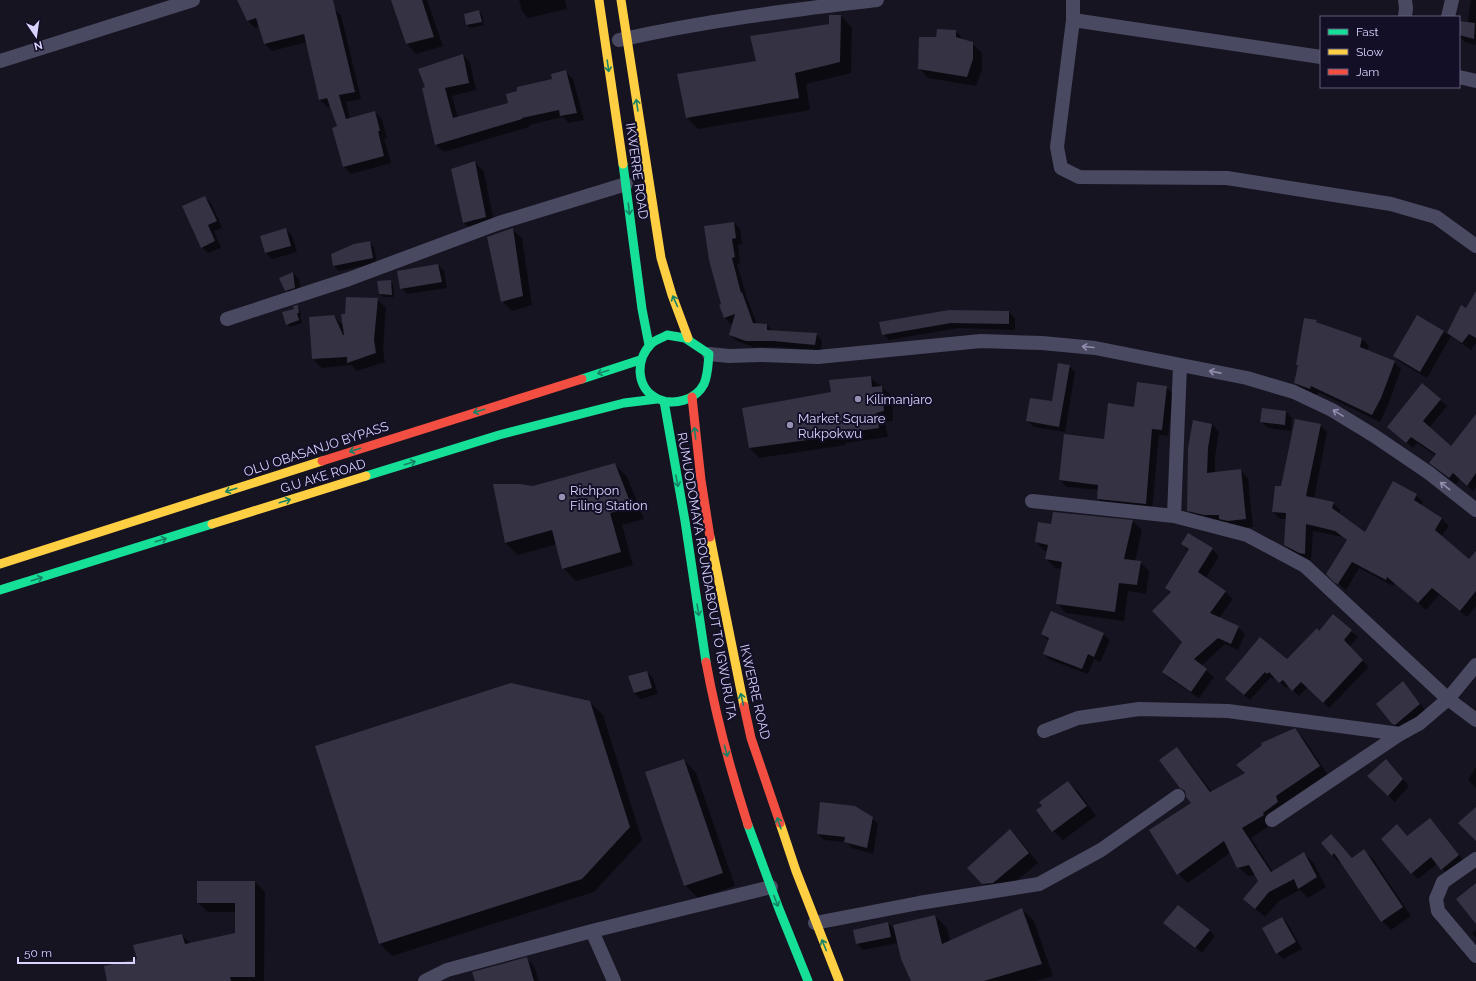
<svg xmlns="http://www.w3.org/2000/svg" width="1476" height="981" font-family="Raleway,sans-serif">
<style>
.shadow{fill:#0007}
.building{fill:#343243}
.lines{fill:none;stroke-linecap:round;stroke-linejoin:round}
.street{stroke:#4a4962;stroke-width:14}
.fast{stroke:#16e098;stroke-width:9}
.slow{stroke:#ffcf43;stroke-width:9}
.jam{stroke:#f24e42;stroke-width:9}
.oneway{stroke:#158265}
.oneway2{stroke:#928eb0}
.poi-dot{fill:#9591b1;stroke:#130f26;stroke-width:1.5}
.labels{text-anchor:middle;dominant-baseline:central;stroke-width:4;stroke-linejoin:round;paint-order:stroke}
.street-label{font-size:13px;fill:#d9d4ff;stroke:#130f26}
.poi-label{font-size:13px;fill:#d9d4ff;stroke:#130f26;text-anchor:start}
</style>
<rect width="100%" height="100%" fill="#161421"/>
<!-- shadow -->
<path class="shadow" d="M238,0H323L341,15L361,99L346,102L350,119L375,112L382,119L387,138H384L391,163L351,174L344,167L333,128L339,127L331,106L327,107L320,100L307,42L272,51L265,44L259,26L255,28L248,21Z
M392,0H427L443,46L416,54L407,44Z
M519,0H565L567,9L528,18L522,11Z
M1471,0H1476V45L1465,42L1459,36V22L1468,23Z
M479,11L482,14L484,25L470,28L467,25Z
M841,16L852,28L851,73L806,84L810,110L698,129L686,117L757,62L830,25Z
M955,31L965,40L972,43L982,53V69L976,86L928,78L919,68L936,39Z
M463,55L470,62L476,90L452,96L458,118L510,104L553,80L565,71L573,79L584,120L569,123L563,117L529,125V127L444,152L436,145L427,88Z
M475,162L484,172L495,227L474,232L464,223L452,170Z
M205,197L211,203L222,228L214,231L221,248L208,253L202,247Z
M734,223L740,229L742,244L738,245L740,263L737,264L747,298L757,324L767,325L773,331L816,334L822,340L821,351L780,347H753L737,341L730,335L734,323L731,324L725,318L722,305Z
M512,229L522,238L532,305L512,311L502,301Z
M286,230L292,236L297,252L272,259L266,253Z
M369,242L374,247L377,263L339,271L334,266L332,255Z
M438,265L444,271L447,288L407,294L401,288Z
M293,273L299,279L301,294L292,297L286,290Z
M390,281L393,284L394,297H383L380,294Z
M1476,293V343L1471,350L1451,336L1427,378L1400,362L1394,356L1417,316L1447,334L1461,306L1467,310Z
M377,299L386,308L383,350L385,362L357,371L351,365L322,368L313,359L333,316L344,326L346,315Z
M298,306L300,309L301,315L300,316L302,323L290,327L287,324Z
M1009,312L1015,318V330L958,328L889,340L883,334Z
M1316,321L1318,323L1362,339L1369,346L1367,351L1394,362L1401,369L1388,405L1380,422L1318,392L1317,395L1302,390L1295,383Z
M1069,366L1075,372L1065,432L1034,427L1027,421L1053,402Z
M870,377L892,396L893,421L885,422L888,437L845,443L846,445L759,458L750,448L743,409L832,393Z
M1422,385L1447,406L1429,428L1451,448L1476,418V487L1473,491L1460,479L1456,484L1436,469L1430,463L1436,456L1417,443L1413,448L1388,427Z
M1166,387L1173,394L1168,436L1159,435L1152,511L1105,506L1098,499L1099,490L1067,487L1060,480L1105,440L1135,408Z
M1286,412L1292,418L1291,431L1268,428L1262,422Z
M1212,424L1219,432L1215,457V473L1240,470L1248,478L1253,527L1236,529L1196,518L1188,510Z
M1320,425L1327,432L1314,499L1333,503L1340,510L1339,515L1365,533L1394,483L1416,495L1423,502L1421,506L1442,519L1449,526L1441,537L1469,561L1476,553V606L1467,617L1439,595L1426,610L1395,583L1393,586L1359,568L1346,590L1335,581L1348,541L1343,537L1313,531L1311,560H1307L1292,552L1285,545L1286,519H1280L1273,512L1282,487Z
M615,464L627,477L644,519L622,525L633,565L576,581L563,568L557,544L518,555L505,543L533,487Z
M1133,521L1142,530L1135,562H1140L1149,571L1146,594L1128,591L1124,621L1066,613L1057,603L1062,569L1056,568L1046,559L1048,552L1045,551L1036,542Z
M1182,544L1212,549L1219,556L1206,578L1225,592L1233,599L1219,618L1238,627L1245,634L1238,650L1225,644L1201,666L1214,677L1199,698L1170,679L1163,672L1183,642L1171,593L1167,588L1189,551Z
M1333,616L1358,637L1349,647L1369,667L1329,708L1308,687L1299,696L1289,686L1286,688L1275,677L1274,679L1271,677L1250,700L1232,685L1287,660L1320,632Z
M1042,634H1103L1110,640L1100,662L1094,659L1088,674L1050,660L1044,654L1048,640Z
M647,672L653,678L658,694L641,699L634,693Z
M1403,682L1426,711L1399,730L1392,724Z
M590,702L603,715L642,840L594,892L392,956L379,943Z
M1295,730L1304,739L1328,775L1272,824L1251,838L1273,872L1304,853L1313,862L1326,887L1308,898L1300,890L1279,901L1265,917L1244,899L1259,881L1256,875L1248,876L1238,867L1231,852L1188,883L1178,874L1192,803L1186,793L1181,787L1177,748L1186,758L1212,792L1245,774L1237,765Z
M684,760L696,773L735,886L698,898L685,885Z
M1392,766L1409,786L1395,802L1368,776Z
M1476,767V788L1468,780Z
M1068,782L1078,791L1096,816L1063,840L1053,831L1044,806Z
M872,818L878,824L873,854L852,848L846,842L824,840L818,834Z
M1436,826L1465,862L1448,875L1438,863L1418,879L1412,873L1408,837Z
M1010,830L1020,840L1038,863L1003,892L993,894L983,884Z
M1331,836L1352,858L1364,851L1373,859L1411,916L1391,930L1382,921L1342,863L1341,864L1332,855Z
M198,882H255L265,892L264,981H108L138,960L182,935L191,944L236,934V912H208L198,903Z
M1022,909L1034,921L1053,976L1036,981H912L898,943L863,950L857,944L888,923L896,931L935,916L947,928L950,941Z
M1282,918L1288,924L1302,949L1283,959L1277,953Z
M1165,923L1209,930L1215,936L1202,953Z
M1476,930V938L1472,933Z
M526,958L534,966L539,981H476Z"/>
<!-- building -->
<path class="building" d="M237,0H333L355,92L339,95L346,119L375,111L380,131H378L384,156L343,167L332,128L337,126L327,98L319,100L304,34L264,44L256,18L247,21Z
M391,0H422L434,37L406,44Z
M479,10L482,22L466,25L464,14Z
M829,15H841L840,62L795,73L799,98L686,118L677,74L756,61L750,36L829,24Z
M1459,21L1475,23L1474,39L1459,35Z
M937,29L956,30V37L973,42V59L967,77L918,69L919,37H936Z
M463,54L469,83L445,88L453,118L508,103L506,94L517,91V87L552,79L551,74L566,70L577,113L560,116L559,110L522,118V119L435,145L422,88L425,87L418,69Z
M475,161L486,217L463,223L451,169Z
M205,196L217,221L208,225L215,241L201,248L182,206Z
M734,222L736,238L732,239L735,257L732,258L741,293L742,292L753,323L767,324V330L817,333L815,345L773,341H746L729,335L735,314L724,318L719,305L721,304L709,260L704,226Z
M286,228L291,246L265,253L260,236Z
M513,228L523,296L501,302L487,237Z
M370,241L373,258L333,266L331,254L354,244Z
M438,264L442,282L400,289L397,271Z
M293,272L295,288L285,291L279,278Z
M391,280L392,295L379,294L377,281Z
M1476,291V338L1469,334L1462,343L1447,333L1461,305L1466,308Z
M346,297L378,298L374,340L376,353L347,363V357L312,359L309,317L334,315L343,335H344L341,314H345Z
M298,305L299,313H297L299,320L286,325L282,312L294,309L293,306Z
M949,310L1009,311V324L951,323L882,335L879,322Z
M1417,315L1444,331L1420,372L1393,356Z
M1304,318L1317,320L1316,322L1362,338L1360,347L1395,361L1381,398L1372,415L1311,386L1310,389L1294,383L1298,365H1296Z
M1058,363L1070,365L1059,427L1026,421L1030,398L1052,401Z
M871,376L872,387L882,386L884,411L876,413L879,428L836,434L837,436L749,448L742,408L831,392L829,380Z
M1137,382L1167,386L1162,430L1152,429L1146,504L1097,499L1098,485L1059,480L1064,434L1104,439L1108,403L1134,407Z
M1422,383L1441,399L1423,421L1451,446L1476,414V473L1467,486L1453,473L1449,478L1429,463L1436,454L1411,437L1406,443L1387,427Z
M1262,408L1286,411L1285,425L1260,422Z
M1295,419L1321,424L1306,496L1334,502L1332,508L1365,532L1393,481L1417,494L1414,500L1442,518L1435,530L1469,559L1476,551V591L1460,611L1432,588L1418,603L1387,577L1386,580L1352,562L1338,584L1335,583L1326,574L1347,540L1335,531L1306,524L1305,554L1299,553L1284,545L1286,513L1272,512L1275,486H1281Z
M1193,420L1212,424L1208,448L1207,473L1241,469L1246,519L1228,521L1219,519V515H1204L1187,511L1188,448Z
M615,463L632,507L610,513L621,552L562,569L552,530L505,543L493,484H520L533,486Z
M1053,512L1133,520L1124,559L1141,561L1137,585L1119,583L1115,612L1056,604L1062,562L1045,559L1048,545L1035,542L1038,522L1051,524Z
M1188,533L1213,548L1198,572L1226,591L1210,613L1239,626L1231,644L1218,638L1194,659L1207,669L1191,692L1162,672L1182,642L1152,611L1171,592L1165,588L1189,549L1181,544Z
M1051,611L1104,633L1094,657L1088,654L1082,669L1043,654L1049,638L1041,634Z
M1333,614L1352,630L1344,640L1363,660L1323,703L1301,682L1292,691L1283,680L1279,683L1269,672L1267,674L1265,672L1244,695L1225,679L1260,637L1287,659L1317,628L1319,631Z
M647,671L652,688L634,693L628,676Z
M1403,681L1420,704L1395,725L1392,724L1376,704Z
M511,683L590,701L630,827L582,879L379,944L315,746Z
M1295,728L1320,766L1276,796L1278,802L1263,813L1264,815L1242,828L1271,872L1304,852L1317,877L1298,889L1294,879L1269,892L1255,909L1243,899L1258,881L1249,865L1237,868L1224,841L1177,875L1149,830L1191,803L1186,797L1185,791L1180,788L1159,760L1177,747L1210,792L1245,773L1236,765L1262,745L1261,743Z
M684,759L723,873L684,886L645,772Z
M1386,759L1403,779L1388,796L1367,776Z
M1068,781L1087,806L1052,832L1036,810L1042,806L1039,802Z
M820,802L855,806L873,817L867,848L844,842L845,837L817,834Z
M1476,807V841L1458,823Z
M1430,818L1459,855L1441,870L1431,857L1411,874L1381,839L1397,824L1407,836Z
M1010,829L1029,853L993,883L982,884L967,868Z
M1331,834L1352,858L1364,849L1403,907L1381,922L1334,853L1332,856L1321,843Z
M197,881H255V977H230L231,981H107L104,966L137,959L133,945L182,934L185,944L235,933V903H197Z
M1476,883V924L1456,899Z
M1178,905L1210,930L1195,948L1163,923Z
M1022,908L1042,964L984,981H911L901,959L893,925L935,915L942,944Z
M1282,917L1296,942L1276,954L1262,928Z
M888,922L891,937L856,944L853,930Z
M527,957L534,981H475L472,972Z"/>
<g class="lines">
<!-- street -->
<path class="street" d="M1073,0V20L1057,147L1061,168L1079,177L1227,178L1391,204L1436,217L1476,246
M1405,0L1406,8L1405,17
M1448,17L1452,0
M1073,20L1321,57
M619,40C704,21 790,10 877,0
M0,61L193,0
M1459,77L1476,81
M227,319L349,279L499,223L626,184
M709,354L729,356L761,355L818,357L981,341L1042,343L1095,348L1247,378L1294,392L1332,410L1373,435L1429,473L1476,510
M1032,501L1174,516L1247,535L1305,566L1448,699L1476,720
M1174,516L1180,365
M1044,731L1078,718L1139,709L1228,711L1400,734L1420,723L1448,699L1476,665
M1272,820L1400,734
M1476,859L1443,882L1436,899L1438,911L1476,956
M815,923L919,903L1039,884L1101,850L1178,796
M592,931L614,981
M425,981L447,970L592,931L771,887"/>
<!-- fast -->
<path class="fast" d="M623,164L642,309L649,345
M667,335L685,338L709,354C708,364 708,375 704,384C696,400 674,406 658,399C636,389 635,360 651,344C655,340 662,338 667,335Z
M582,379L640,360
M664,401L685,521L706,662
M366,476L499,435L624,403L657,399
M0,590L212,524
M748,825L779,909L808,981"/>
<!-- slow -->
<path class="slow" d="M599,0L623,164
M621,0L661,258L672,295L688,338
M212,524L366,476
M710,537L744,706
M0,564L322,461
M780,823L796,871L839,981"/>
<!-- jam -->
<path class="jam" d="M692,397L701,480L710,537
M322,461L582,379
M706,662C716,717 731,772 748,825
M744,706L751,738L780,823"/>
</g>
<!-- one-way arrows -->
<defs><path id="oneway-shaft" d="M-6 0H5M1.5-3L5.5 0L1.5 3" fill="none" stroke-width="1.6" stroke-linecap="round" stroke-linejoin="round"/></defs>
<g class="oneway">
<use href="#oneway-shaft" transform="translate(608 66) rotate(82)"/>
<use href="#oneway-shaft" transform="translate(637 105) rotate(-99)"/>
<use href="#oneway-shaft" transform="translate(629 209) rotate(83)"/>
<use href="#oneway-shaft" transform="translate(675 301) rotate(-114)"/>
<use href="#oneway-shaft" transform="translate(603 372) rotate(163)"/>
<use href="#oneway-shaft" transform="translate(479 411) rotate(163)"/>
<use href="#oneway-shaft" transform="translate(695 433) rotate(-97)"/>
<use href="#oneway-shaft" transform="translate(355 450) rotate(162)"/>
<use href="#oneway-shaft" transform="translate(410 463) rotate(-17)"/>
<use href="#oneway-shaft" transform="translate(677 481) rotate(79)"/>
<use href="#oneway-shaft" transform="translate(231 490) rotate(162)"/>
<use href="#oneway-shaft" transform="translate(285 501) rotate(-17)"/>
<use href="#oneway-shaft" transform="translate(161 540) rotate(-17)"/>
<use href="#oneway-shaft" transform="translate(37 579) rotate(-17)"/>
<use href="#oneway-shaft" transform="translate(698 610) rotate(81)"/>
<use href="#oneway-shaft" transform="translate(742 699) rotate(-103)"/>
<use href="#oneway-shaft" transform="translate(726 751) rotate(74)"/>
<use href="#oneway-shaft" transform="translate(779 823) rotate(-109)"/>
<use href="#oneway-shaft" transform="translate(776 901) rotate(69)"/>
<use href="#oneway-shaft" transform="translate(824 945) rotate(-112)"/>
</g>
<g class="oneway2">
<use href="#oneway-shaft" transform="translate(1088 347) rotate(-175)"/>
<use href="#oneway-shaft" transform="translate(1215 372) rotate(-169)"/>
<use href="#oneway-shaft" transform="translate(1338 413) rotate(-149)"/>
<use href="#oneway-shaft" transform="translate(1445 486) rotate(-142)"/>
</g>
<!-- markers -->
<g class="poi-dot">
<circle cx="858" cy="399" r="4"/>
<circle cx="790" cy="425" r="4"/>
<circle cx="562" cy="497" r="4"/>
</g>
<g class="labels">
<!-- street labels -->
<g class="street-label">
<text transform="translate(637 171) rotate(82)">IKWERRE ROAD</text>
<text transform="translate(316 449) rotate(-18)">OLU OBASANJO BYPASS</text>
<text transform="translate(323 476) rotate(-17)">G.U AKE ROAD</text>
<text transform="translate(707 576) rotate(80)">RUMUODOMAYA ROUNDABOUT TO IGWURUTA</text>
<text transform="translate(755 692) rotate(77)">IKWERRE ROAD</text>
</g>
<!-- poi labels -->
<g class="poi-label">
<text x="866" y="399">Kilimanjaro</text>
<text x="798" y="418">Market Square<tspan x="798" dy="15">Rukpokwu</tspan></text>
<text x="570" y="490">Richpon<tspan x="570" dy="15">Filing Station</tspan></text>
</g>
</g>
<!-- legend -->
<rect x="1320" y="16" width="140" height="72" fill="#130f26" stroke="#625e7d"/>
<rect x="1328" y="29" width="20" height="6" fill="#16e098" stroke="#625e7d"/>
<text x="1356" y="36" font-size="12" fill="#d9d4ff">Fast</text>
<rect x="1328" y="49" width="20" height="6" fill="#ffcf43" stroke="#625e7d"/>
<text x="1356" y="56" font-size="12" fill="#d9d4ff">Slow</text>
<rect x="1328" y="69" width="20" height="6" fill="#f24e42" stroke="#625e7d"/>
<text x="1356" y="76" font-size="12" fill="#d9d4ff">Jam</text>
<!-- north arrow -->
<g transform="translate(36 36) rotate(167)" stroke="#130f26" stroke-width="3" paint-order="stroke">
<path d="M0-3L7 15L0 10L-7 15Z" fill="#d9d4ff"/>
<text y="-6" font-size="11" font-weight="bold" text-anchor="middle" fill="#d9d4ff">N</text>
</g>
<!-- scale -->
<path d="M18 957v6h116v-6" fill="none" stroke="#d9d4ff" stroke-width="2"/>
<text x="24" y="957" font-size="12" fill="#d9d4ff" stroke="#130f26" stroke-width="3" paint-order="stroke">50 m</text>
</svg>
